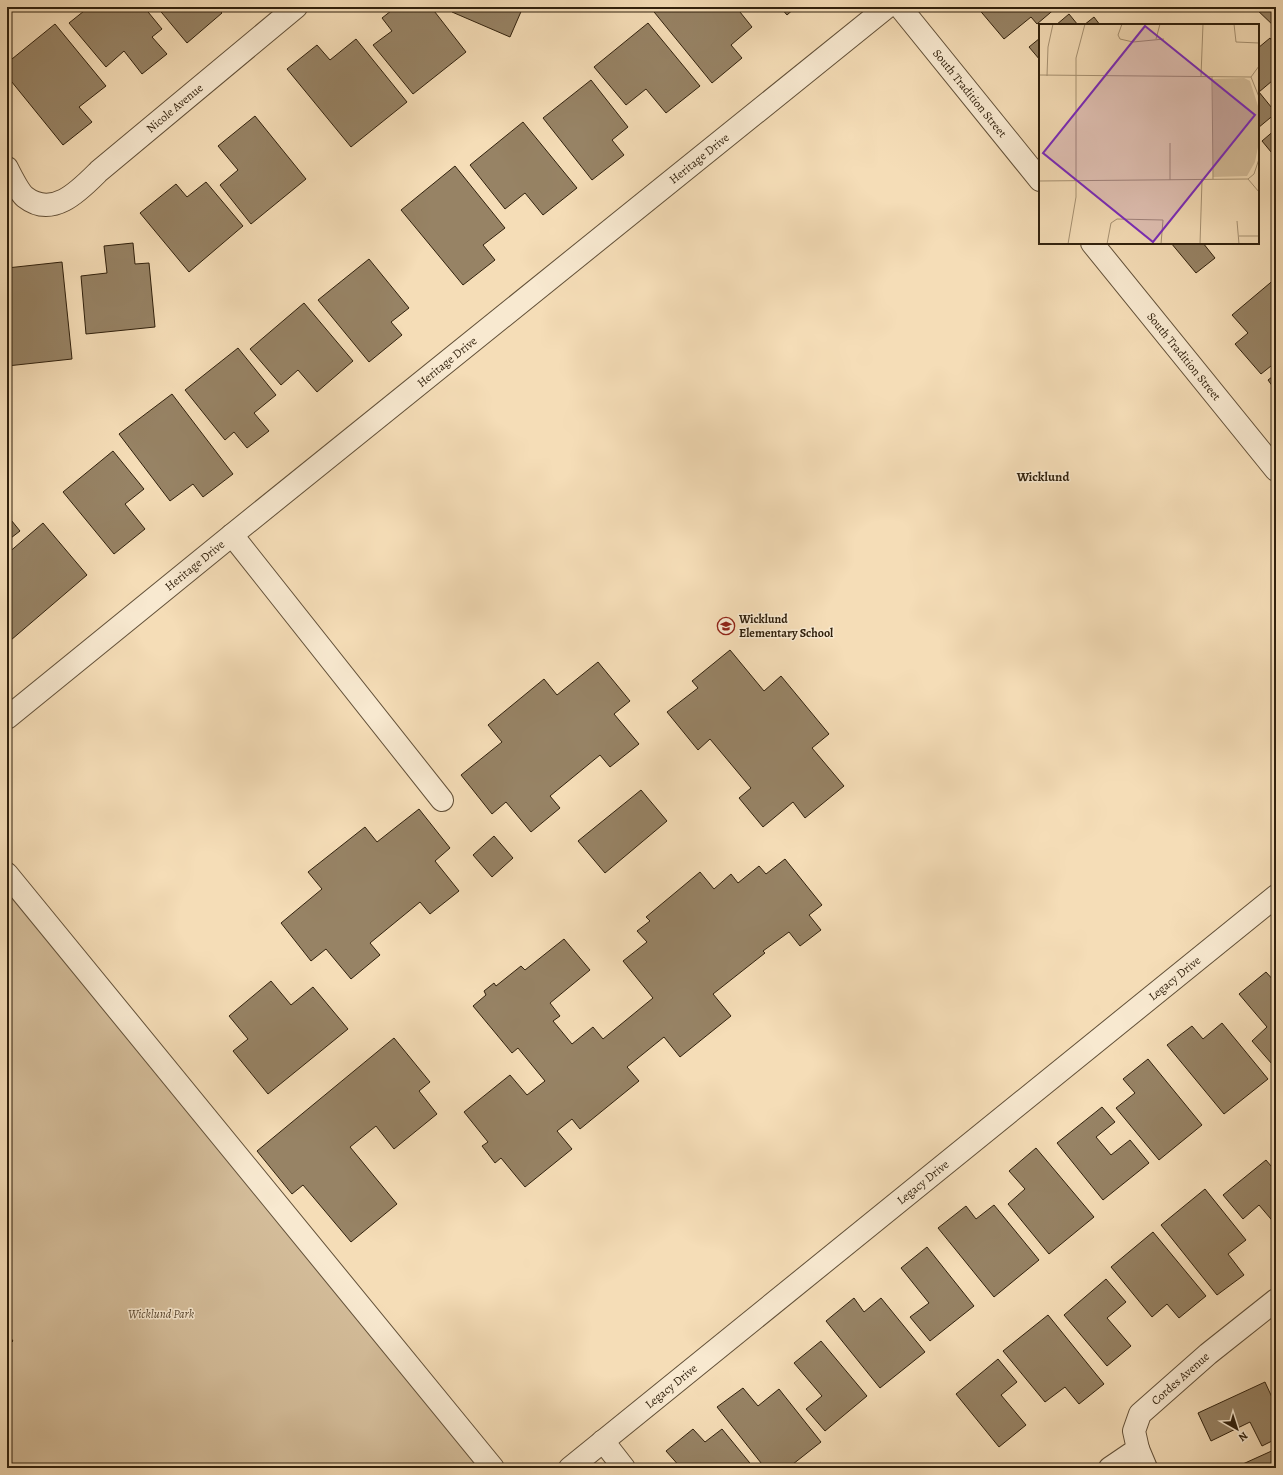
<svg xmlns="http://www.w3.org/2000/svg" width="1283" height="1475" font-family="Alegreya,serif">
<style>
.green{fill:#d4bd9a;stroke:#826f54}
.building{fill:#978365;stroke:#31210d}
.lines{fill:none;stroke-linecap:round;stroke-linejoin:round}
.minor-casing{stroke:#625038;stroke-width:24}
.minor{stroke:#f8e9d0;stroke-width:22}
.labels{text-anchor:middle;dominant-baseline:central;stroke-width:3;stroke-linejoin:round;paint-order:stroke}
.street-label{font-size:12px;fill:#31210d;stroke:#f8e9d0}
.poi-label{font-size:12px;font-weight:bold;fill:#31210d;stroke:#f8e9d0;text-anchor:start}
.park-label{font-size:12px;font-style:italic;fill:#5a4830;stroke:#f8e9d0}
.neighbourhood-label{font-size:13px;font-weight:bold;fill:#31210d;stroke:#f8e9d0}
.inset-road{fill:none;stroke:#a79273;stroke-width:1}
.view{fill:#7b2cbf;fill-opacity:0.15;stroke:#7b2cbf;stroke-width:2}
.inset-edge{fill:none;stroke:#31210d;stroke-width:2}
</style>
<rect width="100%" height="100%" fill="#f5ddb7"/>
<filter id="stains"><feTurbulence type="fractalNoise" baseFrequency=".005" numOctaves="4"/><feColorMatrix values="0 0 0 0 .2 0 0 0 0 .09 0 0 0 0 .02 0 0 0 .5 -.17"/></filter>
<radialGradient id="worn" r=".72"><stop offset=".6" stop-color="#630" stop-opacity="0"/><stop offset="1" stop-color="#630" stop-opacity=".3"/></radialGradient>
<!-- green -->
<path class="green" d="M7,880L486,1468H7Z"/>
<!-- building -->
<path class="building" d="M89,7H144L162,29L152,37L167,54L142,74L124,51L106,67L69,23Z
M157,7H216L222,13L187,43Z
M396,7H431L466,52L413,94L373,45L392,31L382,18Z
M454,7H523L510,37L452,12Z
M650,7H736L752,27L731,45L742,58L712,83Z
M780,7H796L787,15Z
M977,7H1057L1037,24L1031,17L1004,39Z
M1254,7H1276V28Z
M1069,14L1078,25H1056Z
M1094,17L1100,25H1084Z
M648,23L700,86L666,113L646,89L626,105L594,67Z
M55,24L106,86L79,107L92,122L63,145L7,76V63Z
M1040,38V60L1029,47Z
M1270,38L1276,46V86L1272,81L1259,92L1276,113L1258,128V48Z
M356,39L407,102L351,147L287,69L317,45L330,60Z
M591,80L628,127L612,140L624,155L592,180L543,118Z
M255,116L306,179L251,224L220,185L238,170L218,146Z
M523,122L577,188L543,215L525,193L505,209L470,165Z
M1276,129V158L1262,141Z
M455,166L505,228L483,245L495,260L463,285L401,210Z
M206,182L243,226L189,272L140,213L176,184L187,197Z
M133,243L135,264L149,263L155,327L86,334L81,276L107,273L104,246Z
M1171,243H1203L1215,258L1196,273Z
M369,259L409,308L391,322L402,335L369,362L318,300Z
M62,262L72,359L7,366V268Z
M1276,278V362L1261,374L1235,344L1248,333L1232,315Z
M304,303L353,361L317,392L298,370L281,385L250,349Z
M238,348L276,395L254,413L269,431L247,448L234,432L225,440L185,390Z
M1276,374V391L1268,380Z
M172,394L233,474L203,497L193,484L170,501L119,434Z
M113,451L144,489L125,504L145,529L114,554L63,492Z
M7,515L20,531L7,541Z
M43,523L87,575L11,640L7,635V554Z
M730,650L764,691L781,676L829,734L812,748L844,786L805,818L793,802L763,827L739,798L751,788L710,739L698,750L667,712L698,688L692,681Z
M598,662L630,701L614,714L639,744L610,767L600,755L550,796L560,808L531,832L506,802L492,814L461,775L502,742L488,725L544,679L557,695Z
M641,790L667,821L605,873L578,841Z
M419,809L450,848L435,861L459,891L430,914L420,902L370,943L380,955L351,979L326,949L311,961L281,923L322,889L308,872L365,827L377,842Z
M494,836L513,858L492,877L473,855Z
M785,859L822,905L809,915L821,930L800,946L789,932L763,951L765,953L713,994L731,1016L680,1057L664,1037L627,1067L639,1081L580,1129L572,1119L557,1131L572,1149L525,1187L501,1158L495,1163L482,1146L488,1142L464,1112L510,1075L527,1095L545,1081L518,1048L512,1053L473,1006L486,995L484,991L494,983L496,986L521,966L525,970L564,939L590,970L550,1003L560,1016L553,1021L572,1044L593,1027L603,1039L653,998L623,961L647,942L637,931L650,921L646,917L700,872L714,889L731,874L738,883L759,866L766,874Z
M1266,972L1276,983V1061L1272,1064L1252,1041L1267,1027L1239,994Z
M271,981L291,1005L313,987L348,1029L268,1094L233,1051L248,1039L229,1016Z
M1222,1023L1268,1079L1224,1114L1167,1045L1192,1026L1203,1039Z
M394,1038L430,1082L419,1091L437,1114L394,1149L376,1126L350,1147L397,1204L351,1242L303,1185L292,1194L257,1151Z
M1148,1059L1202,1125L1159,1160L1116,1108L1135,1093L1123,1079Z
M1102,1107L1115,1122L1096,1137L1111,1155L1130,1140L1149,1163L1103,1200L1057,1143Z
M1036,1148L1094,1217L1049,1254L1008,1204L1025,1189L1009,1171Z
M1266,1160L1276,1172V1225L1259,1205L1243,1219L1223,1195Z
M1205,1189L1246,1240L1228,1254L1244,1275L1217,1295L1161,1225Z
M994,1205L1039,1260L994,1297L938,1228L966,1206L976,1219Z
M1153,1232L1206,1296L1179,1318L1167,1304L1152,1317L1111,1267Z
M927,1247L974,1306L930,1341L910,1317L929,1303L901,1268Z
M1106,1279L1126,1302L1107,1318L1131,1346L1107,1366L1064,1315Z
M854,1298L864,1312L881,1298L925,1352L880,1388L826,1321Z
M1048,1315L1104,1384L1079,1404L1065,1387L1045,1402L1003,1351Z
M7,1333L13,1341L7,1346Z
M821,1341L867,1396L825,1431L806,1409L822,1396L794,1363Z
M998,1359L1017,1382L1001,1395L1026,1425L999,1447L956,1394Z
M1265,1382L1276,1406V1439L1262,1446L1250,1422L1211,1441L1198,1413Z
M743,1388L758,1406L779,1389L821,1442L788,1468H765L717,1407Z
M693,1429L705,1442L722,1429L754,1468H681L666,1451Z
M1276,1449V1468H1234Z"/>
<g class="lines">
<defs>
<g id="minor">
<path id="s1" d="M900,7L1040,180"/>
<path id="s2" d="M7,168C11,176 19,192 25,197C53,219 80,190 99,171L296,7"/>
<path id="s3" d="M1092,243L1276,470"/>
<path d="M232,535L442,800"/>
<path id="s4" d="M7,718L232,535L887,7"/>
<path d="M7,874L493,1468"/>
<path d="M603,1441L624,1468"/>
<path d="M1138,1449L1146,1468"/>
<path id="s5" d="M570,1468L1276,896"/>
<path id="s6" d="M1110,1468L1138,1449L1134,1431L1140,1414L1208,1354L1276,1300"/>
</g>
</defs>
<!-- minor casing -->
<use href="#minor" class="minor-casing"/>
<!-- minor -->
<use href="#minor" class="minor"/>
</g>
<!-- icons -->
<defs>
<symbol id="school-ring" viewBox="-11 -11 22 22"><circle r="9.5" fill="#f8e9d0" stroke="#8f2418" stroke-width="1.5"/><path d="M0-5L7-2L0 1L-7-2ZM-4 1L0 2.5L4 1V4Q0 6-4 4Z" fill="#8f2418"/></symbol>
</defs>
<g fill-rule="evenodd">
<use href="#school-ring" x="716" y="616" width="20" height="20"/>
</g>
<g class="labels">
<!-- street labels -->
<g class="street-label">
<text stroke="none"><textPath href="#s1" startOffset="111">South Tradition Street</textPath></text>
<text stroke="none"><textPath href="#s2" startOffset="220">Nicole Avenue</textPath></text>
<text stroke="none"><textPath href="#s4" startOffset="890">Heritage Drive</textPath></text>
<text stroke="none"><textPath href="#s3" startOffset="146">South Tradition Street</textPath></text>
<text stroke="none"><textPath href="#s4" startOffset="566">Heritage Drive</textPath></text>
<text stroke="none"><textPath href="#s4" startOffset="242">Heritage Drive</textPath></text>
<text stroke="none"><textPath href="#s5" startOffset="778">Legacy Drive</textPath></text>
<text stroke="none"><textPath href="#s5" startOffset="454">Legacy Drive</textPath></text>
<text stroke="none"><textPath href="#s6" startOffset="124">Cordes Avenue</textPath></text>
<text stroke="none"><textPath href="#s5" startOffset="130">Legacy Drive</textPath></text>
</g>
<!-- poi labels -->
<g class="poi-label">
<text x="739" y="619">Wicklund<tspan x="739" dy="14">Elementary School</tspan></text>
</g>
<!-- park labels -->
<g class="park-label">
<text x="161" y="1314">Wicklund Park</text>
</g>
<!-- neighbourhood labels -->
<g class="neighbourhood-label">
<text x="1043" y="476">Wicklund</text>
</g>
</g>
<!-- overview -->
<g transform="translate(1039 24)">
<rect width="220" height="220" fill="#f5ddb7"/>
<path d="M205,54L211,57L219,82L220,118L216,138L208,152L174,153V55Z" fill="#d4bd9a"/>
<path class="inset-road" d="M83,0L79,11L81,15L94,18L125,15M195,0L197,18L220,19M117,15L121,0M0,51L212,53M8,52L9,23L14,0M162,52L164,0M173,52L174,155M212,53L220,73M212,53L220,42M0,90V118M209,155L215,150L220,135M209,155L220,168M131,156V119M0,157L209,155M198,197L200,220M200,212H220M29,220L37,173V34L46,0M68,220L72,199L78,195L124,196L122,220M161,220L163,156"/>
<path class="view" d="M106,2L216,91L114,218L4,129Z"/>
<rect width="220" height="220" class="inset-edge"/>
</g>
<!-- margin -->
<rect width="1283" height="1475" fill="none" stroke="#f5ddb7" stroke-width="24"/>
<rect x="8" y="8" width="1267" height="1459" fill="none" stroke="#31210d" stroke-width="2"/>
<rect x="12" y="12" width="1259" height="1451" fill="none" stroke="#31210d"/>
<!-- north arrow -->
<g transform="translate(1237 1429) rotate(141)" stroke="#f8e9d0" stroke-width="3" paint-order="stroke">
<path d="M0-3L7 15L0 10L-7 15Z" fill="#31210d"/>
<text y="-6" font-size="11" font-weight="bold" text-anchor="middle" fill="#31210d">N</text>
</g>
<rect width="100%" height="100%" filter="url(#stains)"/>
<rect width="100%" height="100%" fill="url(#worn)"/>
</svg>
